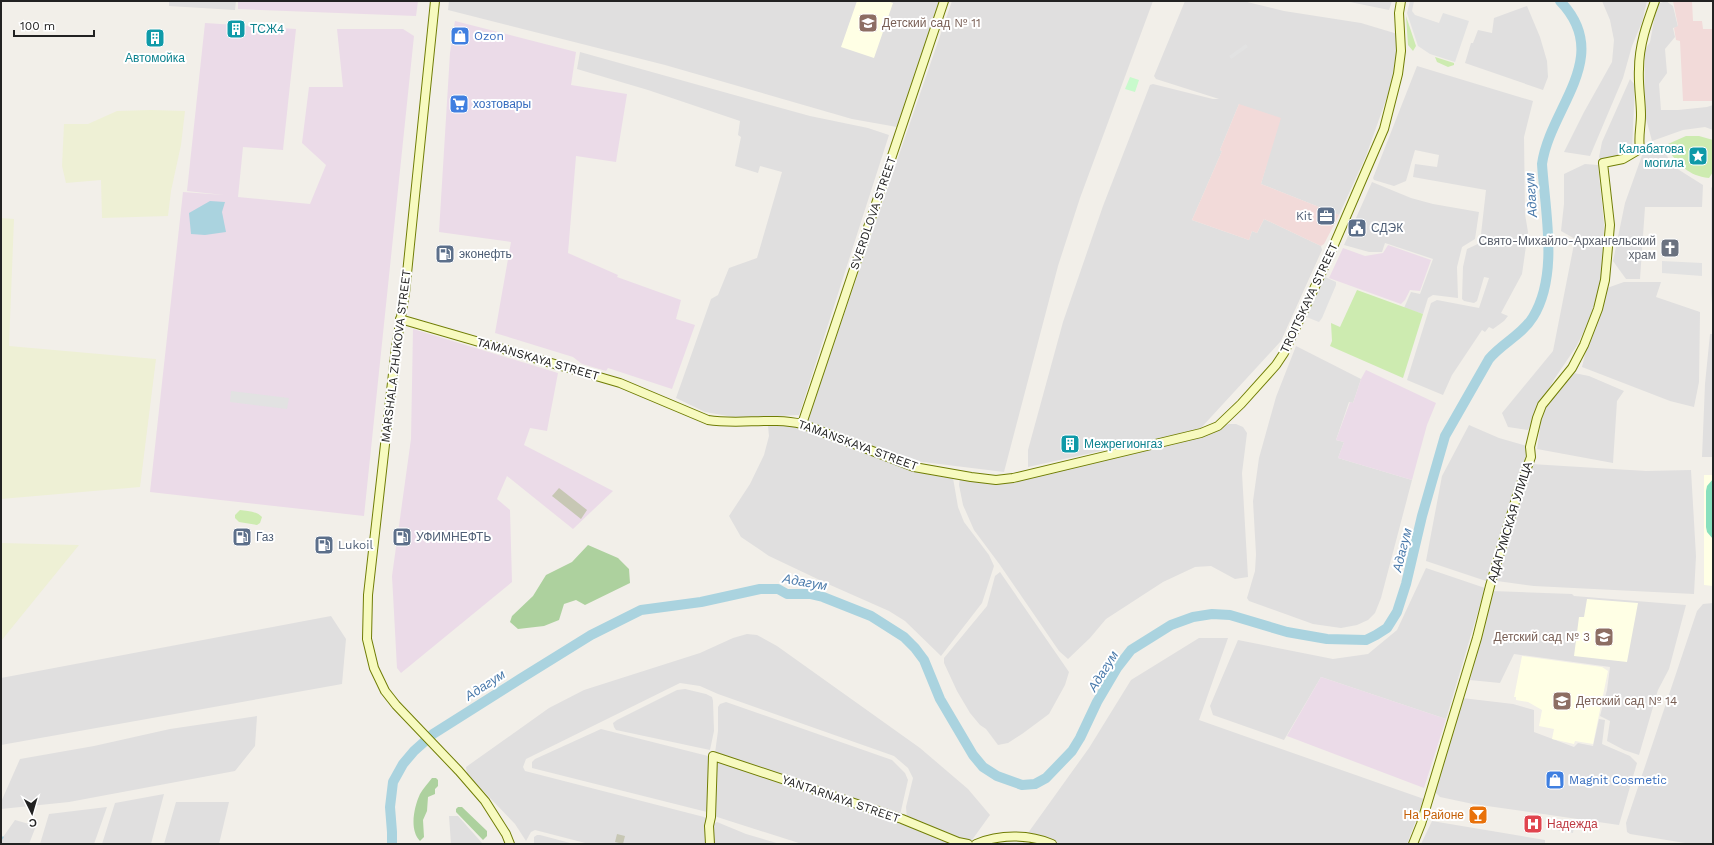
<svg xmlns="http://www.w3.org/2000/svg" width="1714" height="845" font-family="'Work Sans',sans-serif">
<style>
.residential{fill:#e0dfdf}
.commercial{fill:#f2dad9}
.industrial{fill:#ebdbe8}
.education{fill:#ffffe5}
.construction{fill:#c7c7b4}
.farmland{fill:#eef0d5}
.grass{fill:#cdebb0}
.forest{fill:#add19e}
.park{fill:#c8facc}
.pitch{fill:#88e0be}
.parking{fill:#e2e2e2}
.water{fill:#aad3df}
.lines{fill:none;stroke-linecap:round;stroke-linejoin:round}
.stream{stroke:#aad3df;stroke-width:1.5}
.river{stroke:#aad3df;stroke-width:10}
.secondary-casing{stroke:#707d05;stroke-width:10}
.secondary{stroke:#f7fabf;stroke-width:8}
.labels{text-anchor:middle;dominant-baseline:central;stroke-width:4;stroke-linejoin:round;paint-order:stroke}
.education-label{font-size:12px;fill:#785e54;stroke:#fff;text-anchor:start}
.culture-label{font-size:12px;fill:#0d838f;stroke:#fff;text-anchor:start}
.shop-label{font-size:12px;fill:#366cbe;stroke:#fff;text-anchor:start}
.street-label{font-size:12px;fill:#222;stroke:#fff}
.service-label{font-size:12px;fill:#4e5e75;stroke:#fff;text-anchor:start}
.worship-label{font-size:12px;fill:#5b616d;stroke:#fff;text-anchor:end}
.food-label{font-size:12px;fill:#c56008;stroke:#fff;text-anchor:end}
.health-label{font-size:12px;fill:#be3a42;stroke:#fff;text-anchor:start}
.water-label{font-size:13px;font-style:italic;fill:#4a7aab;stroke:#fff}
</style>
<rect width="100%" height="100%" fill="#f2efe9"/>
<!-- residential -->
<path class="residential" d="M169,1H236L235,10L169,6Z
M449,1H939L897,127L852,119L665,65L448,10Z
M952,1H1153L1080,198L1058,266L1004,472L915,461L807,422Z
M1185,1H1243L1284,11L1361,23L1401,35L1398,66L1366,156L1339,215L1261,184L1268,159L1239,104L1220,150L1222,151L1192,220L1249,240L1252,231L1257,233L1264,219L1321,246L1322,250L1281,341L1200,429L1028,467V450L1063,322L1103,206L1150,85L1153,84L1213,99H1219L1156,79L1154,76Z
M1345,1H1392L1389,10Z
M1602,1H1647L1642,22L1632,46L1623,78L1590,156L1564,152L1584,112L1612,62L1614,40L1610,20Z
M1666,1L1673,6L1678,27L1673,28L1675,37L1665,49L1667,73L1659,84L1661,110H1678L1707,107L1713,105V130L1705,127L1683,130L1652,141L1644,111L1645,50L1650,42L1657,4Z
M1527,6L1540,37L1547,61L1548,77L1543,90L1465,63L1471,43H1473L1478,30L1492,33L1494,18Z
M580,52L810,116L868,128L889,135L799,415L739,418L705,412L676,398L711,299L718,295L729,268L757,258L782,172L760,166L758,173L735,166L741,137L738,135L740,121L648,90L577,69Z
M1417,66L1533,101L1524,137L1525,214L1528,232L1522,274L1501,313L1508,316L1504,321L1493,329L1489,327L1485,332L1482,330L1452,375L1443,395L1407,380L1431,303L1437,300L1479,308L1489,278L1484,277L1477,301L1474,303L1464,301L1462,299L1463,267L1467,249L1480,243L1486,190L1413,177L1415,164L1437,167L1439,155L1415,150L1406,181L1394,186L1374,180L1373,178Z
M1630,79L1635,85L1632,149L1623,154L1601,160L1599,157L1602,142Z
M1654,146L1664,152L1676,168L1703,185L1702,207H1645L1640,279H1626L1613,261L1625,203L1644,150Z
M1585,164L1598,165L1604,224L1602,277L1591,317L1576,347L1555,378L1538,408L1528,430L1508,427L1502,413L1553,351L1575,239L1561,231L1564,204V174Z
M1372,182L1411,198L1433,204L1479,212L1475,239L1462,247L1457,267L1458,298L1433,295L1428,298L1423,314L1404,308L1411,292L1420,294L1433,259L1385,243L1382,252H1369L1344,245Z
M1713,186V315L1711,293V188Z
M1624,282H1661L1656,297L1700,312L1699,382L1694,407L1670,401L1582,367L1590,334L1607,288Z
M1710,334H1713V457H1702L1705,384Z
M1296,346L1361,379L1353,403L1349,402L1336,440L1344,442L1338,458L1412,480L1381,598L1375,613L1368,620L1357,625L1341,628L1313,624L1249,601L1247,598L1255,571L1256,554L1253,501L1259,458L1276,397Z
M1574,373L1589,376L1624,391L1617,401L1613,463L1537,449L1543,408Z
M1229,424H1236L1243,427L1247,433L1242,473L1248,577L1235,579L1211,566L1195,567L1163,582L1106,619L1090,638L1068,659L1059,651L1000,565L974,530L963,505L959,485L960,478L994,482Z
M794,425L901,466L953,478L958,507L964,522L989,555L994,566L982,603L941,656L905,621L889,611L828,584L769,556L741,537L729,516L750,484L764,455L769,436L768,426Z
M1469,425L1499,438L1530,447L1495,549L1486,581L1426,561L1442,476Z
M1531,464L1646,471L1691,470L1696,556L1694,594L1534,586L1497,581Z
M1426,568L1485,588L1446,719L1321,677L1284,740L1213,715L1210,706L1238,640L1333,659L1368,654L1397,630Z
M1000,572L1069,672L1065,685L1049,714L1022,734L1008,743L998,745L986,729L980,725L970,713L957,691L944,663V658L987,606L995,576Z
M1492,591L1572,594L1574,596L1686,605L1669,669L1658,690L1639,755L1624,750L1607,741L1610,721L1600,716L1607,690L1610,667L1514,654L1500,683L1470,680Z
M1713,603V844H1691L1630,834L1627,832L1626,823L1697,611L1703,604Z
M331,616L346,639L342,684L1,745V678Z
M747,634L757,635L777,646L920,748L968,789L990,815L972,840H963L907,819L906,807L913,778L908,768L894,756L718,694L700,686L680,683L526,759L523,767L525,771L704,817L707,819V844H589L535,830L531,832L526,841L515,824L467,774L466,767L549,708L584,690L700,653L733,638Z
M1199,638H1228L1199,720L1424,799L1407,844H1060L1028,833L1089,748L1131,680Z
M685,689L706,694L712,697L713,701L714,731L710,750L616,730L614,727L613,723L617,720L677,690Z
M1462,698L1513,704L1534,710V732L1574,747L1578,743L1593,746L1599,719L1605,720L1602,744L1630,756L1637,763L1619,825L1473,804L1440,797L1436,793V786Z
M726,702L892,760L905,773L908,780L900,815L715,753L718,731V707L720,704Z
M257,716L255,746L235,771L69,802L1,809V802L20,759L94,746L170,729Z
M601,729L708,756L710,764L709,810L707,812L532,768V762L535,759Z
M719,761L949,840L950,843L947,844H802L714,816L715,763Z
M164,794L151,844H102L115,803Z
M176,802H229L219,844H164Z
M107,807L94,844H40L49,814Z
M449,816H458L483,844H451Z
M15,820L36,826L29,844H1V840Z
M1432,821L1545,840V844H1421Z
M717,822L746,834L780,844H712V825Z
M537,835H540L574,844H534V837Z"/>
<!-- commercial -->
<path class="commercial" d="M1673,1H1692L1693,21H1702L1703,29H1713V101H1683L1680,41L1676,40L1674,28L1678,26Z
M1239,104L1281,118L1261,184L1339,215L1324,244L1321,246L1264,219L1257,233L1252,231L1249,240L1192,220L1222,151L1220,150Z"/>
<!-- industrial -->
<path class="industrial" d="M238,1H418L416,16L238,9Z
M455,21L576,52L571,85L627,94L616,162L576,156L568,253L618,275L617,277L681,300L676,319L695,325L672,389L608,368L606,371L582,364L573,357L495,333L511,242L439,232L450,53Z
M205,23L296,29L283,150L243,147L238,197L310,204L326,165L302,143L309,87H343L337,29H403L414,36L364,516L150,492L183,192L224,195L187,191Z
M1388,245L1431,260L1420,291L1410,290L1405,300L1401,304L1329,278L1343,248L1365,256L1383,253Z
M413,329L558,373L547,431L530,428L524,445L613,491L573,529L507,476L497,499L510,510L512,582L401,673L397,668L392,576L411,439Z
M1366,370L1436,403L1427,425L1412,480L1338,458L1344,442L1336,440L1350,402L1353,403L1361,379Z
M1321,677L1446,719L1424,788L1287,736Z"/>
<!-- education -->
<path class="education" d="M857,1H887L893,3L874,58L841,47Z
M1704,475H1713V586L1704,585Z
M1587,599L1638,603L1627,662L1574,656L1579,617H1584Z
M1522,656L1602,667L1608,671L1593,744L1575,741L1574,744L1552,739L1554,729L1539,726L1542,710L1528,702L1516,700V697H1514Z"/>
<!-- construction -->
<path class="construction" d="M559,488L587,510L581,519L552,496Z
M617,834L625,836L623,844L615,842Z"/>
<!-- farmland -->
<path class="farmland" d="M151,110L185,111L181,145L171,191L168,216L102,218L101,180L66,183L62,166L64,124H88L117,111Z
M1,218L14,219L9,346L156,359L140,487L1,499Z
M1,543L79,545L1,641Z"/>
<!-- grass -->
<path class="grass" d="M1406,16L1416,46L1413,51L1408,45Z
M1435,57L1454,63V65L1448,67L1437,62Z
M1686,136H1699L1713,140V172L1709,178C1688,176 1679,164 1666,148L1668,144Z
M1357,290L1423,314L1403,378L1330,346L1332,341L1331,323L1340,327Z
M240,510C247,511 257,511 262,517L260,523L257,525L239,522L235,518V515Z"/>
<!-- forest -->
<path class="forest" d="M588,545L618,558L629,569L630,583L585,605L576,600L564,604L559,620L544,626L518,629L510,622L512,616L533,596L546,575L572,562Z
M432,778H436L438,780V786L435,789V794L428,797L427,811L423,820L424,837L420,841C409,830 414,807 420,794C423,789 428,783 432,778Z
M458,807H462L487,831V836L483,840L456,812V809Z"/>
<!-- park -->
<path class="park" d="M1130,77L1139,80L1135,92L1125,89Z"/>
<!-- pitch -->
<path class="pitch" d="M1713,479V539L1707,532L1706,527V491L1707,486Z"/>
<!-- parking -->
<path class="parking" d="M1410,1H1414L1412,11L1415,15L1439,23L1443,13L1469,21L1455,62L1430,54L1418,46L1407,13Z
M1246,44L1248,47L1231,59L1229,56Z
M1662,261L1702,263V276L1662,273Z
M1323,276L1336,282V285L1322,318L1319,322L1304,316Z
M231,391L289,398L287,409L230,402Z
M1558,824L1574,827L1573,833L1557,830Z"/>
<!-- water -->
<path class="water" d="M210,201L225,202L222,212L226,232L205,235L191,234L189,213Z"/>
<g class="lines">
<!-- stream -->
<path class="stream" d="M1,840L3,837"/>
<!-- river -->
<path class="river" d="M392,844V832L390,807L393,782L403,764L414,751L433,734L520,679L591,635L641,610L701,602L760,589H778L787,594H810L823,597L871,616L904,637L915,648L924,660L940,699L973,755L983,767L997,776L1022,785L1035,784L1046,778L1072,751L1080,738L1097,702L1117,668L1131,650L1171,625L1193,617L1212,614L1230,615L1287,632L1327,639L1366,640L1376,635L1387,628L1397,612L1406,584L1422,516L1445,436L1489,359C1502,343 1522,335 1533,317C1559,275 1545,211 1542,164C1550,107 1614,57 1560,1"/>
<defs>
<path id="secondary" d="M435,1L405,293L396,347L368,595L367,639L374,668L385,691L396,705L459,771L485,801L506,834L510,844
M400,319L620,383L708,420C739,425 771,417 802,424L914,467L971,477L996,480L1013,478L1201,433L1218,426L1241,404L1276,365L1284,353L1327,261L1384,129L1398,74L1401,51L1399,13L1401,1
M802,424L944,1
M710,844L709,826L711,817L713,756L902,819L958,842L968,844
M976,844C999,834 1029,834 1052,844
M1413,844L1421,824L1477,638L1490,586L1518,492L1531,457L1530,447L1537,418L1542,405L1572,368L1584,345L1598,309L1605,280L1610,225L1603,163L1623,159L1640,149C1638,137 1641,127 1641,115C1641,100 1638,85 1639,69C1639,45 1647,23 1655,1"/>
</defs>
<!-- secondary casing -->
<use href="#secondary" class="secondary-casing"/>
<!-- secondary -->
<use href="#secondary" class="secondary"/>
</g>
<!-- icons -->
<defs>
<symbol id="school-square" viewBox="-11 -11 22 22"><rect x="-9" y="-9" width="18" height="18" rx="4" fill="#8d6e63" stroke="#fff"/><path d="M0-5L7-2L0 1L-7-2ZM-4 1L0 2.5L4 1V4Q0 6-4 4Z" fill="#fff"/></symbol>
<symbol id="building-square" viewBox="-11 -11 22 22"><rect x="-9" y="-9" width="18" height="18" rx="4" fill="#0f9aa8" stroke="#fff"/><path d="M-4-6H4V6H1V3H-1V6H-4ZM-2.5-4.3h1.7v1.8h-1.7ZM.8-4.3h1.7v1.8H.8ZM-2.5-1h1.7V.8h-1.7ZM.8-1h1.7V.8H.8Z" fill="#fff"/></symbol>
<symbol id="shop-square" viewBox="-11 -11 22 22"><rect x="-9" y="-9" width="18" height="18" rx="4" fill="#3f7fe0" stroke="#fff"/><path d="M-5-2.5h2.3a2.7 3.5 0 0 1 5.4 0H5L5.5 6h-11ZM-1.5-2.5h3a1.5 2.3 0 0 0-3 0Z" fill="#fff"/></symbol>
<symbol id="supermarket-square" viewBox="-11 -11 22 22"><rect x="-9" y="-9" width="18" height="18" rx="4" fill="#3f7fe0" stroke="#fff"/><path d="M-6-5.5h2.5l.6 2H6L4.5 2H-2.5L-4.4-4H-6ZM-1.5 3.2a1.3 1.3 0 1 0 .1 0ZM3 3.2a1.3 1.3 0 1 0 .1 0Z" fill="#fff"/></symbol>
<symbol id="sight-square" viewBox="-11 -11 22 22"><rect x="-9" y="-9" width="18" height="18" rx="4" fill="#0f9aa8" stroke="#fff"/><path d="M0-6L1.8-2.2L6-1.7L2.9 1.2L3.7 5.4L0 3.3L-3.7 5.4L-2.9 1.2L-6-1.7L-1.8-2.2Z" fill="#fff"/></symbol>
<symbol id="office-square" viewBox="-11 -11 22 22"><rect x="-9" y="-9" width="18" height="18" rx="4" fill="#5c6f8a" stroke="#fff"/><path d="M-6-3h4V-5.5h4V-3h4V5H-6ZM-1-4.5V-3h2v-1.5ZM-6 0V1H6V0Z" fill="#fff"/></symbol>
<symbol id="civic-square" viewBox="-11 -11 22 22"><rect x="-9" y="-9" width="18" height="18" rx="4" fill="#5c6f8a" stroke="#fff"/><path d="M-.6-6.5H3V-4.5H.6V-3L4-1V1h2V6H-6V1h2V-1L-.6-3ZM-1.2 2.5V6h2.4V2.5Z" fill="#fff"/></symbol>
<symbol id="church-square" viewBox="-11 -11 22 22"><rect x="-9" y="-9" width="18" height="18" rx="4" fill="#6b7280" stroke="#fff"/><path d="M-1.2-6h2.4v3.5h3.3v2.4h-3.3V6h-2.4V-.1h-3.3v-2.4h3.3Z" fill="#fff"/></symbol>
<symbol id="fuel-square" viewBox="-11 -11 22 22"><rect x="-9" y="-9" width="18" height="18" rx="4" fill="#5c6f8a" stroke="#fff"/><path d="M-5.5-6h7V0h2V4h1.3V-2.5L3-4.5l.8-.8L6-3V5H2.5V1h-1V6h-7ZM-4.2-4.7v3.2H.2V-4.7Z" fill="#fff"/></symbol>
<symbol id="bar-square" viewBox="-11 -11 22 22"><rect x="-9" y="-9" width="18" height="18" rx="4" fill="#e8710a" stroke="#fff"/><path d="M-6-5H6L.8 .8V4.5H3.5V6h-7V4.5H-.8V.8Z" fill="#fff"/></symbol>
<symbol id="hospital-square" viewBox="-11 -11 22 22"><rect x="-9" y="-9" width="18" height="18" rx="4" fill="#e0444e" stroke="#fff"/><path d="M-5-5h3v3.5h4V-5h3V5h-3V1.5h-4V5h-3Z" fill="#fff"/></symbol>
</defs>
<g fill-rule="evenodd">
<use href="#school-square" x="857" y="12" width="22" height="22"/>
<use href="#building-square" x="225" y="18" width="22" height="22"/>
<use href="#shop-square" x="449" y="25" width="22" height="22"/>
<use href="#building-square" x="144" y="27" width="22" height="22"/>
<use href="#supermarket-square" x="448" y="93" width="22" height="22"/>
<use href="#sight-square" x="1687" y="145" width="22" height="22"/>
<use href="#office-square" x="1315" y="205" width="22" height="22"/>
<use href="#civic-square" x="1346" y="217" width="22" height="22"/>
<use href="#church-square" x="1659" y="237" width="22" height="22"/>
<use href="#fuel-square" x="434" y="243" width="22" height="22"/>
<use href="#building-square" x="1059" y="433" width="22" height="22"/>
<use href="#fuel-square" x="231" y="526" width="22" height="22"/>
<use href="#fuel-square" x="391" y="526" width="22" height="22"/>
<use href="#fuel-square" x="313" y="534" width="22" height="22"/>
<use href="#school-square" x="1593" y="626" width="22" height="22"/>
<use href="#school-square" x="1551" y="690" width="22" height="22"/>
<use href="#shop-square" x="1544" y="769" width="22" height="22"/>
<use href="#bar-square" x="1467" y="804" width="22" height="22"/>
<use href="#hospital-square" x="1522" y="813" width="22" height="22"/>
</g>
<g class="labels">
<!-- education labels -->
<g class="education-label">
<text x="882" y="23">Детский сад № 11</text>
<text x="1590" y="637" text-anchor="end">Детский сад № 3</text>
<text x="1576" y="701">Детский сад № 14</text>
</g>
<!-- culture labels -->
<g class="culture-label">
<text x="250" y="29">ТСЖ4</text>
<text x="155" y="58" text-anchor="middle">Автомойка</text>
<text x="1684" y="149" text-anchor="end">Калабатова<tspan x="1684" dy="14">могила</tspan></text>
<text x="1084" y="444">Межрегионгаз</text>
</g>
<!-- shop labels -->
<g class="shop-label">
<text x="474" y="36">Ozon</text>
<text x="473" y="104">хозтовары</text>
<text x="1569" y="780">Magnit Cosmetic</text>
</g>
<!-- street labels -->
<g class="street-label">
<text transform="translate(873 213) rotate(-71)">SVERDLOVA STREET</text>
<text transform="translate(1309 298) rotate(-65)">TROITSKAYA STREET</text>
<text transform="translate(396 356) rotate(-83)">MARSHALA ZHUKOVA STREET</text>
<text transform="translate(538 359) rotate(16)">TAMANSKAYA STREET</text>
<text transform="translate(858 445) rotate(20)">TAMANSKAYA STREET</text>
<text transform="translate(1510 522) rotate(-73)">АДАГУМСКАЯ УЛИЦА</text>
<text transform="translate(841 799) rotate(19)">YANTARNAYA STREET</text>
</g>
<!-- service labels -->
<g class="service-label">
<text x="1312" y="216" text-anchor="end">Kit</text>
<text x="1371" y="228">СДЭК</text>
<text x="459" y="254">эконефть</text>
<text x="256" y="537">Газ</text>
<text x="416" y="537">УФИМНЕФТЬ</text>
<text x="338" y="545">Lukoil</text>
</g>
<!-- worship labels -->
<g class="worship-label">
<text x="1656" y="241">Свято-Михайло-Архангельский<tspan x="1656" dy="14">храм</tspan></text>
</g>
<!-- food labels -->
<g class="food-label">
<text x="1464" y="815">На Районе</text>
</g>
<!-- health labels -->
<g class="health-label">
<text x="1547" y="824">Надежда</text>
</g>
<!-- water labels -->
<g class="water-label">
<text transform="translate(1531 195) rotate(-94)">Адагум</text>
<text transform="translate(1402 550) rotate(-76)">Адагум</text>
<text transform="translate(805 582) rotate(10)">Адагум</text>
<text transform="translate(1103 671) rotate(-58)">Адагум</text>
<text transform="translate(485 685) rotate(-33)">Адагум</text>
</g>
</g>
<!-- border -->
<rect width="1714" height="845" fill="none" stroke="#222222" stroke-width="4"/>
<!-- north arrow -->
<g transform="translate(32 813) rotate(175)" stroke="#ffffff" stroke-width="3" paint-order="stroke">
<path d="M0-3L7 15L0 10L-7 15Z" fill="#222222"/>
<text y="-6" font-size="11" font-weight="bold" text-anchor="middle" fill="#222222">С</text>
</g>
<!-- scale -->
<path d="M14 30v6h80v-6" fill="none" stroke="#222222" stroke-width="2"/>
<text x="20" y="30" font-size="12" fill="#222222" stroke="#ffffff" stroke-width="3" paint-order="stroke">100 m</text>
</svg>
